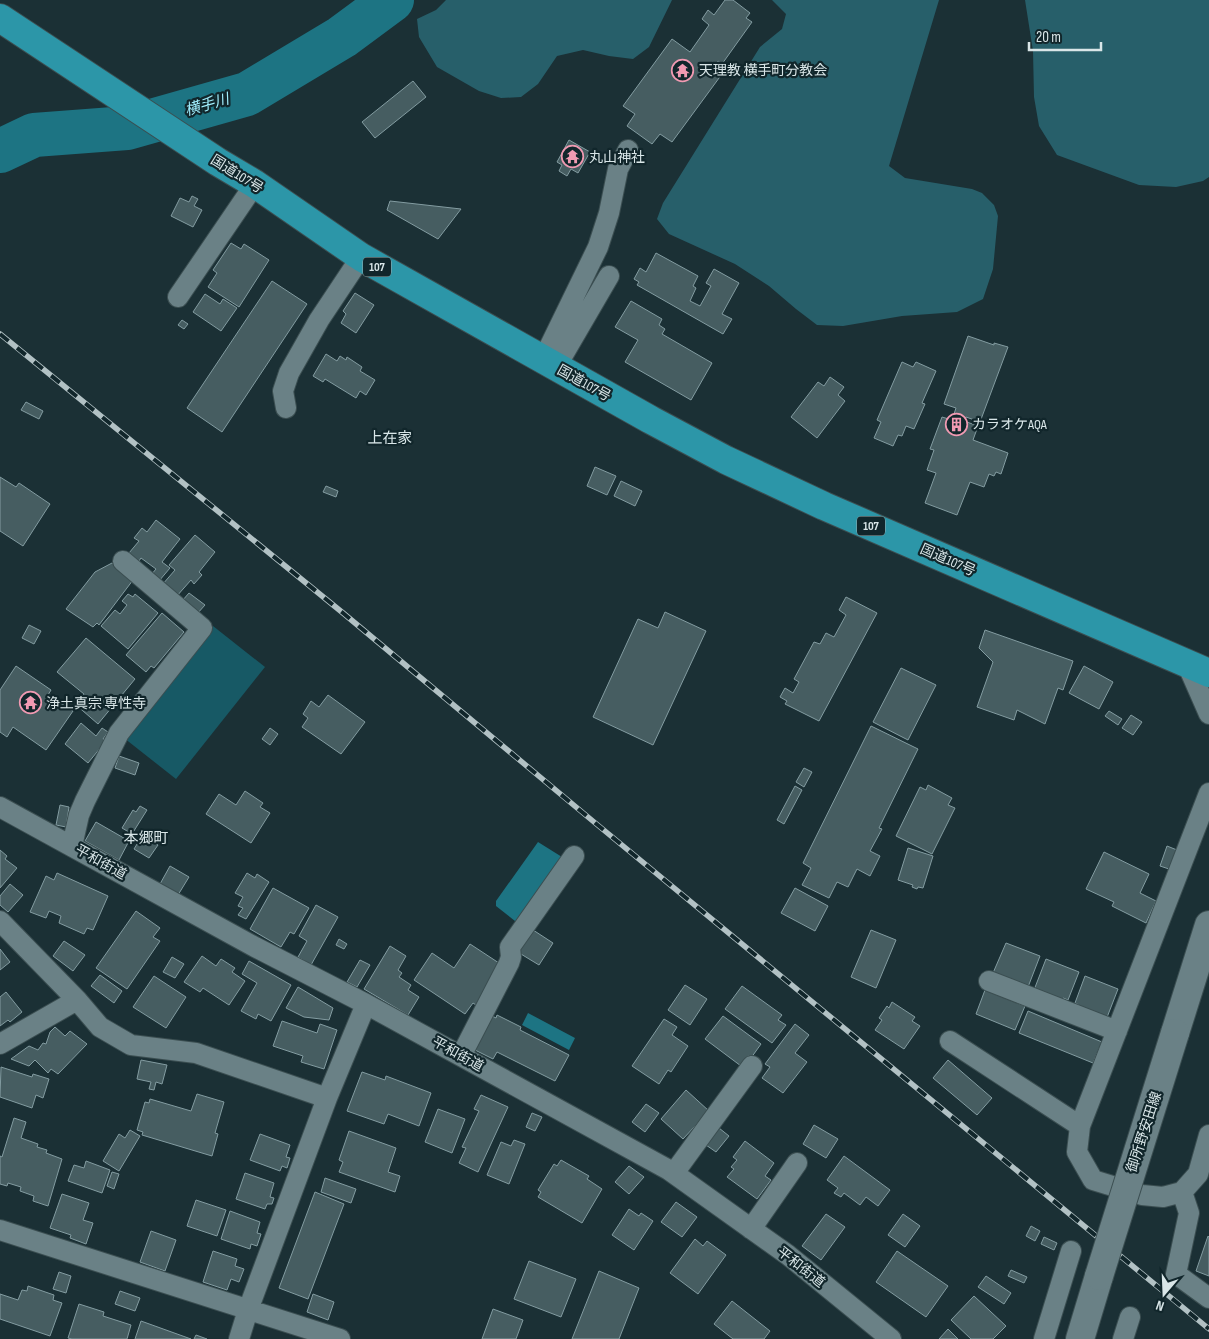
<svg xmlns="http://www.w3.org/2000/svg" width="1209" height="1339" font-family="'Sofia Sans Condensed','Noto Sans JP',sans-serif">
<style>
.green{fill:#175965}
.forest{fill:#275f6a}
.water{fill:#1d7483}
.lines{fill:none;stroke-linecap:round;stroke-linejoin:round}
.river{stroke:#1d7483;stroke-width:44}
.building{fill:#465d61;stroke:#839ca1}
.street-casing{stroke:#3b4e51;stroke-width:22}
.secondary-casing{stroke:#3b4e51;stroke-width:30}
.highway-casing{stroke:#3b4e51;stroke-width:30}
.street{stroke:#6a8186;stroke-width:20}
.secondary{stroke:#6a8186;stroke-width:28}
.highway{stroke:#2c96a8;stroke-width:28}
.rail-casing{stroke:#b2c1c4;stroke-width:5.5}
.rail{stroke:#11262b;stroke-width:4;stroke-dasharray:11;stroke-linecap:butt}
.secondary-bridge-casing{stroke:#3b4e51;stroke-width:30;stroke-linecap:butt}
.secondary-bridge{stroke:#6a8186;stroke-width:28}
.labels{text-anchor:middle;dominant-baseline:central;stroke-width:4.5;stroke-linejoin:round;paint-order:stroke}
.shield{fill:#11262b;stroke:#9dacaf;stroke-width:1}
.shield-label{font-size:12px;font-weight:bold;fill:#d9e6e8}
.poi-label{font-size:14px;fill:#d9e6e8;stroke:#11262b;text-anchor:start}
.street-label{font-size:14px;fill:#d9e6e8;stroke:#11262b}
.water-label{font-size:15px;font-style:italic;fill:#a1effe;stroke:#11262b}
.neighbourhood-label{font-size:15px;fill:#d9e6e8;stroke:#11262b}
</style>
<rect width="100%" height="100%" fill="#1b3035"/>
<!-- green -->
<path class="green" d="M213,626L265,667L176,779L124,738Z"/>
<!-- forest -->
<path class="forest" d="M446,0H672L649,47L633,59L609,56L583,50L557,56L538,84L521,97L501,98L479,91L437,67L419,37L417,19L436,10Z
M772,0H939L889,166L905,178L972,189L982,193L994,205L998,216L993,269L983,299L957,312L902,316L843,326L817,325L796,309L769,286L735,264L669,234L657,219L663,203L760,47L782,29L786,14Z
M1025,0H1209V177L1203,181L1176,187L1139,185L1057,155L1039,126L1034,97L1033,51Z"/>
<!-- water -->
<path class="water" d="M538,842L562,857L518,921H515L496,906V901Z
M528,1013L575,1038L569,1050L522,1025Z"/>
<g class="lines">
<!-- river -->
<path class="river" d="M0,151L34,135L127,128L247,94L342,37L392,0"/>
</g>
<!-- building -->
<path class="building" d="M725,0H733L750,13L746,18L752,22L722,64L718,61L713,67L722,74L672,142L660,134L652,144L627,126L635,114L623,106L672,39L690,52L709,25L702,19L708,10L714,15Z
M413,81L426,97L375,138L362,122Z
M569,140L590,152L578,173L571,169L567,176L559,171L562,165L557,162Z
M192,196L198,199L194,206L202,210L193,227L171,216L180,198L189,202Z
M390,201L461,209L438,239L387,210Z
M231,243L241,249L244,244L269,260L239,307L208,287L217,273L213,270Z
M656,253L698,276L693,286L696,288L690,301L700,306L711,286L706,283L714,269L739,283L722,314L732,319L723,334L637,285L639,282L634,279L640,268L646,272Z
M272,281L307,304L222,432L187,408Z
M355,293L374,305L356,333L341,323L346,314L343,311Z
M205,294L220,304L223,299L237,308L221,331L193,312Z
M631,301L662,319L659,325L665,329L662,334L712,363L691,400L625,362L638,340L615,327Z
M182,320L188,324L184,329L178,325Z
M968,336L994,345V343L1008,347L980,422L966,417L964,421L978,426L973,440L1008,453L1001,474L996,472L994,476L989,474L984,487L970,482L957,515L925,503L936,473L927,470L934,450L930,449L942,417L952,420L956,408L944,404Z
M326,354L337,361L340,356L346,360L347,357L362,367L360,371L375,380L366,395L360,391L356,398L325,379L323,382L313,376Z
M902,362L913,367L916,362L936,371L922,403L925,404L914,429L906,426L902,436L898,435L893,446L874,438L881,422L877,420Z
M830,377L844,387L838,395L845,401L817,438L791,417L818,382L824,386Z
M26,402L43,411L39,419L21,410Z
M595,467L616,476L607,495L587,486Z
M0,477L16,487L19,483L50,504L23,546L0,531Z
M621,481L642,491L635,506L614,496Z
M326,486L338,491L336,497L323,492Z
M156,520L180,539L162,562L170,568L159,581L151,575L156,569L141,558L139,561L129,553L139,541L134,538L142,528L147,532Z
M195,535L215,552L199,572L202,575L194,584L191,580L176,597L162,585L175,570L169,565Z
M112,563L133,580L99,625L97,623L93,627L66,609L95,572Z
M189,593L205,605L197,614L182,601Z
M128,594L133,597L135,594L158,613L128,649L101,626L115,610L120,614L127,605L122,601Z
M846,597L877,613L819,721L785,704L787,701L780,697L785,688L793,693L799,682L794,679L814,642L820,644L826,633L834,637L846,615L839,610Z
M665,612L706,631L653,745L593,717L638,619L658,628Z
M162,613L184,632L154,668L151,666L146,672L126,655Z
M29,625L41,631L34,644L22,638Z
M985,630L1073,661L1063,690L1058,688L1045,724L1017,710L1014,720L977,707L993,662L979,648Z
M86,638L135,679L98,724L75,704L84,694L57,672Z
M16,666L51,690L48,695L73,711L46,750L13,727L7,737L0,732V690Z
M1084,666L1113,682L1099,709L1069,693Z
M901,668L936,685L908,740L873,722Z
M328,695L365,722L341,754L302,727L308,718L303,714L311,701L319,707Z
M1109,711L1122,719L1118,725L1105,716Z
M1131,715L1142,722L1133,735L1122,728Z
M81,723L96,736L102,728L108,732L103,739L106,741L88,763L65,744Z
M871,726L918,749L879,828L882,829L870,851L880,856L870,876L857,869L848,887L837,882L829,898L802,885L811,868L803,863Z
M270,728L278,734L270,745L262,739Z
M119,756L139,763L135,775L115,768Z
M804,768L812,772L804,787L796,782Z
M928,785L952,798L948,805L955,808L932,854L896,836L920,787L926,790Z
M795,786L802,790L784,824L777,820Z
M245,791L263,803L260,807L270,813L251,843L206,814L219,794L236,805Z
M60,805L69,807L66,827L56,825Z
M140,806L147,810L132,834L122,828L133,810L136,812Z
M96,822L129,841L119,860L85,841Z
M142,836L158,845L149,858L134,849Z
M1167,846L1177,850L1169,869L1160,866Z
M908,848L933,856L923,888L918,887L917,889L912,887L913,885L898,880Z
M0,850L7,856L5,859L17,868L0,888Z
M1104,852L1149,874L1140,893L1156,901L1146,923L1112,906L1114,902L1086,889Z
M170,866L189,877L178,895L160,884Z
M57,873L108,896L93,930L87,928L84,934L59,923L61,916L49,911L46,918L30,912L46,876L54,880Z
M247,873L255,878L257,874L269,882L246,919L238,915L243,908L238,906L243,897L235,893Z
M10,884L23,895L8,912L0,905V896Z
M273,888L309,908L294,934L290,932L281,947L250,929Z
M795,888L828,906L815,931L781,913Z
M316,905L338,917L311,965L298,957L307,941L299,936Z
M136,911L160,928L153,937L160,941L127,989L96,968Z
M530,928L553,943L539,965L516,951Z
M871,930L896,940L876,988L851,977Z
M339,939L347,944L344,949L336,945Z
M64,941L85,955L73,971L53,956Z
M1006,943L1040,956L1028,987L993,973Z
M470,944L502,965L479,1007L473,1003L465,1014L414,980L432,953L454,968Z
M390,946L406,956L398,970L402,973L399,977L411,985L408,990L419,997L408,1015L364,989Z
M0,949L10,962L0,970Z
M202,956L216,966L221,959L235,968L232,972L245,981L229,1005L203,988L200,992L184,982Z
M172,957L184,964L175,978L163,972Z
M1046,959L1079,972L1068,1000L1063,998L1062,1000L1034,990Z
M360,960L370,965L357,987L347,982Z
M249,961L291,985L271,1021L258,1014L256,1019L241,1011L257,983L242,974Z
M100,975L122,991L114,1003L91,986Z
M154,976L186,997L166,1028L133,1007Z
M1085,976L1118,989L1106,1020L1077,1009L1079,1005L1075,1003Z
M685,985L707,999L690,1025L668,1010Z
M742,986L782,1015L778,1020L786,1025L772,1043L725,1009Z
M298,987L333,1008L329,1020L304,1017L286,1008Z
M985,990L1025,1006L1015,1030L976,1014Z
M6,992L22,1012L10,1022L8,1020L0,1026V997Z
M892,1002L915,1017L912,1021L920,1026L904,1049L875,1030L882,1020L879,1018L887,1006L889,1008Z
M1028,1011L1102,1042L1093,1063L1019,1033Z
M497,1015L521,1027L520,1030L569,1055L555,1081L497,1052L493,1059L475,1050L492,1016L496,1018Z
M723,1016L761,1044L751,1058L748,1056L741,1066L705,1039Z
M664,1019L677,1027L672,1035L688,1046L671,1072L668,1070L659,1084L632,1066Z
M282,1021L317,1033L320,1024L337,1030L324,1069L301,1062L303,1056L273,1046Z
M795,1024L809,1035L795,1053L807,1062L783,1093L762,1078L770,1067L765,1064Z
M55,1027L65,1036L70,1031L87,1044L58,1074L51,1069L48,1073L35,1060L29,1066L11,1059L29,1046L38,1050L43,1043L46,1044L50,1032Z
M141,1060L167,1065L162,1084L156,1082L154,1090L149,1089L151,1082L137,1079Z
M948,1060L992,1098L977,1115L933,1078Z
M1,1067L32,1077L33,1074L49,1079L43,1098L36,1095L32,1108L0,1097Z
M362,1072L385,1080L386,1076L431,1093L419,1126L388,1114L384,1124L347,1111Z
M686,1090L709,1111L683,1139L661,1119Z
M197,1094L224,1102L215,1133L218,1134L212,1156L142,1135L143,1132L137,1130L145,1102L149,1103L150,1099L191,1111Z
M481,1095L508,1107L478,1172L459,1163L466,1148L462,1147L479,1111L474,1109Z
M646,1104L659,1113L645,1132L632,1122Z
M438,1109L465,1119L452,1153L425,1142Z
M532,1113L542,1117L535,1131L526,1127Z
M14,1118L26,1122L21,1138L38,1144L37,1147L47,1150L46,1153L62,1159L48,1206L33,1201L34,1196L20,1191L21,1187L8,1183L7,1186L0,1184V1156L2,1157Z
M814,1125L838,1139L826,1158L803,1144Z
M719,1128L729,1136L716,1152L706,1145Z
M130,1130L140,1136L119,1171L103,1161L119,1134L125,1138Z
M349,1131L396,1148L388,1172L400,1176L395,1192L339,1172L343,1162L339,1160Z
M260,1134L290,1145L286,1157L290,1158L287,1168L282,1166L280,1171L250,1160Z
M514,1140L525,1144L509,1184L487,1175L501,1142L511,1146Z
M745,1141L774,1163L765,1176L771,1180L757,1199L727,1177L734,1169L731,1167L737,1160L733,1157Z
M844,1156L890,1190L878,1206L866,1197L860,1205L844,1193L841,1197L834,1193L838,1188L827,1180Z
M561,1160L589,1176L587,1179L602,1189L582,1223L538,1197L541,1192L538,1190L554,1164L557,1166Z
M86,1161L110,1170L102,1193L68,1181L74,1165L84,1168Z
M629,1166L644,1177L629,1194L615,1182Z
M112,1172L119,1174L114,1189L107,1186Z
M245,1173L274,1183L270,1197L274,1198L272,1204H267L265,1209L236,1199Z
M325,1178L356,1189L351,1203L321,1192Z
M315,1192L344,1204L308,1299L279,1288Z
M62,1194L89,1203L83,1220L93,1223L86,1244L70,1238L71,1235L50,1228Z
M196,1200L226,1210L217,1236L187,1226Z
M676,1202L697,1217L682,1237L661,1222Z
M629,1209L639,1216L641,1213L653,1221L634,1250L612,1235Z
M230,1211L260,1222L257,1233L261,1234L257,1246L251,1244L250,1249L221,1239Z
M826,1214L845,1227L821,1260L802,1246Z
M903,1214L920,1226L905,1247L888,1235Z
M1031,1226L1040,1231L1035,1241L1026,1236Z
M151,1231L176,1240L165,1271L140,1262Z
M1208,1236L1209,1237V1276L1196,1271Z
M1044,1237L1057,1243L1054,1250L1041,1244Z
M695,1239L703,1246L707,1241L726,1255L698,1294L670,1273Z
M213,1251L237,1259L235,1266L244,1269L239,1282L231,1279L227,1290L203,1282Z
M897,1251L948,1286L926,1317L876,1282Z
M529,1261L576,1279L561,1317L514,1299Z
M1011,1270L1027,1277L1024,1283L1008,1276Z
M599,1271L639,1288L619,1339H572Z
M59,1272L71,1276L66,1293L53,1289Z
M986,1276L1011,1293L1004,1304L978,1287Z
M28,1286L54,1295L53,1300L62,1303L50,1336L0,1319V1294L18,1300L22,1290L27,1291Z
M120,1291L140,1298L135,1311L115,1304Z
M313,1294L334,1302L328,1320L307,1312Z
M974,1296L1006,1326L993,1339H971L951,1320Z
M732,1301L770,1331L764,1339H733L714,1324Z
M79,1304L104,1312L103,1316L131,1325L127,1339H72L68,1338Z
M493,1309L523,1320L516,1339H482Z
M141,1321L191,1339H135Z
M948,1329L958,1339H939Z
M196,1335L207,1339H194Z"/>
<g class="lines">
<defs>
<path id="street" d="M178,297L255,184
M543,360L598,247L609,213L618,169L628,150
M556,367L609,276
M286,408L283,391L289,373L319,320L361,257
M1187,664L1209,714
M1209,793L1080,1126L1077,1152L1093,1180L1142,1195L1163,1197L1182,1192L1198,1174L1209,1135
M0,807L255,947L366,1004L669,1170L788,1255L891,1339
M72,846L79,815L85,801L119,733L202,628L123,561
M0,921L77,1000L100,1027L131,1045L196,1053L327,1098
M989,981L1117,1031
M950,1041L1080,1126
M0,1044L77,1000
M461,1056L509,963L511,957L510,947L574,856
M674,1173L752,1066
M1182,1192L1189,1213L1176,1274L1209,1298
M751,1229L797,1163
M0,1230L340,1339
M239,1339L248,1310L327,1098L366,1004
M1044,1339L1071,1251
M1123,1339L1130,1317"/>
<path id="secondary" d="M1175,1033L1209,925
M1080,1339L1099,1276"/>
<path id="highway" d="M0,18L218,162L255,184L361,257L651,420L726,460L824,506L1209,673"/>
</defs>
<!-- street casing -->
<use href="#street" class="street-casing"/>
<!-- secondary casing -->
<use href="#secondary" class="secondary-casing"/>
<!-- highway casing -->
<use href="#highway" class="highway-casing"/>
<!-- street -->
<use href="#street" class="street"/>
<!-- secondary -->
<use href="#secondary" class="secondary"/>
<!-- highway -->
<use href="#highway" class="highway"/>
<defs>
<path id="rail" d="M0,334L343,613L594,822L1209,1329"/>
</defs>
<!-- rail casing -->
<use href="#rail" class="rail-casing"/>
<!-- rail -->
<use href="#rail" class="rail"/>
<defs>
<path id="secondary-bridge" d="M1099,1276L1175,1033"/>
</defs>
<!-- secondary-bridge casing -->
<use href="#secondary-bridge" class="secondary-bridge-casing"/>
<!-- secondary-bridge -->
<use href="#secondary-bridge" class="secondary-bridge"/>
</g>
<!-- icons -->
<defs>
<symbol id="temple-ring" viewBox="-11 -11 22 22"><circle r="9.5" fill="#11262b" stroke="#f19ab2" stroke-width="1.5"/><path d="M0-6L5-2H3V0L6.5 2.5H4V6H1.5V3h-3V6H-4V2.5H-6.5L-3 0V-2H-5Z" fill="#f19ab2"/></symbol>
<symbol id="building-ring" viewBox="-11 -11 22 22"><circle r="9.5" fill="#11262b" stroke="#f19ab2" stroke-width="1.5"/><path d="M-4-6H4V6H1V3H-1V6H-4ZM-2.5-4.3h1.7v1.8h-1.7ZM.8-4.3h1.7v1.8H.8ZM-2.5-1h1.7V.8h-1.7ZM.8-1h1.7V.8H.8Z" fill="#f19ab2"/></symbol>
</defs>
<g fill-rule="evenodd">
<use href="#temple-ring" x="670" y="58" width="25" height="25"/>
<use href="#temple-ring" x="560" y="144" width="25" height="25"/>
<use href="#building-ring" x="944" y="412" width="25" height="25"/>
<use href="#temple-ring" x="18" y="690" width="25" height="25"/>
</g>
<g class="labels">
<!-- shield labels -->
<g class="shield">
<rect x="363" y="257.5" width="28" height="19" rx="4"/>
<rect x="857" y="516.5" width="28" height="19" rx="4"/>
</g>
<g class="shield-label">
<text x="377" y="267">107</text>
<text x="871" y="526">107</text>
</g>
<!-- poi labels -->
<g class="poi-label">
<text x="699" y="70">天理教 横手町分教会</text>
<text x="589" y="157">丸山神社</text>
<text x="972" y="424">カラオケAQA</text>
<text x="46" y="703">浄土真宗 専性寺</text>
</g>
<!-- street labels -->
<g class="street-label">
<text transform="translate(237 174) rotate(32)">国道107号</text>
<text transform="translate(584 383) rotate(29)">国道107号</text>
<text transform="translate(948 560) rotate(24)">国道107号</text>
<text transform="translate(101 862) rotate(29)">平和街道</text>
<text transform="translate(458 1054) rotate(29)">平和街道</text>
<text transform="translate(1144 1132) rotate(-72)">御所野安田線</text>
<text transform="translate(801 1267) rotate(38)">平和街道</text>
</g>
<!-- water labels -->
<g class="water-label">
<text transform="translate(207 105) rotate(-16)">横手川</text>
</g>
<!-- neighbourhood labels -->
<g class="neighbourhood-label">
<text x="390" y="438">上在家</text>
<text x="146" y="838">本郷町</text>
</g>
</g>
<!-- north arrow -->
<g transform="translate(1164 1294) rotate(199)" stroke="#11262b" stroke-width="4" paint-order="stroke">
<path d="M0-4L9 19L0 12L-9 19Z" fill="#d9e6e8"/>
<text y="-8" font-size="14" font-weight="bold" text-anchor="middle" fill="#d9e6e8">N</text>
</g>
<!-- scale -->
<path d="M1029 42v8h72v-8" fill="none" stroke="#d9e6e8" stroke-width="2.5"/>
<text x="1036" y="42" font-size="15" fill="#d9e6e8" stroke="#11262b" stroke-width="4" paint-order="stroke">20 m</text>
</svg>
